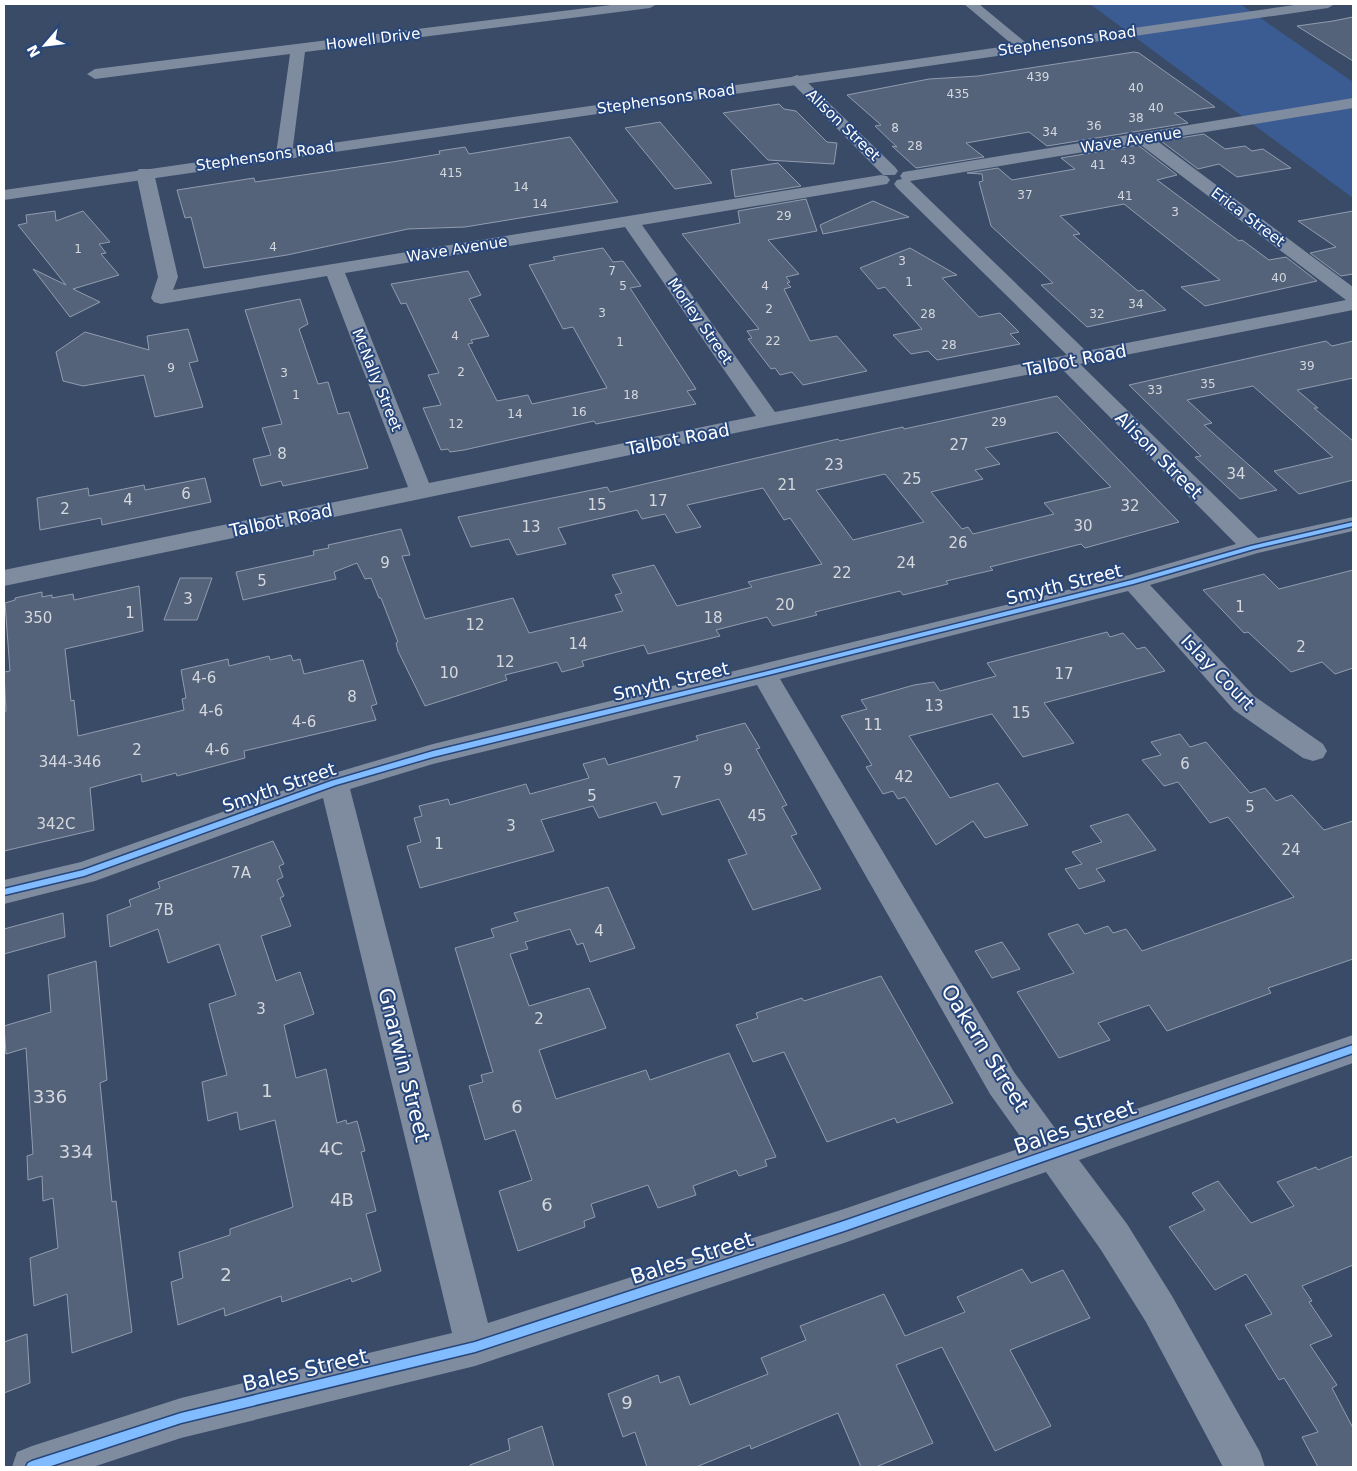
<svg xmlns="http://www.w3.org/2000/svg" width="1357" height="1471" font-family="'DejaVu Sans',sans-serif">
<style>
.green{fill:#3b5c92}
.building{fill:#55637a;stroke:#929cae;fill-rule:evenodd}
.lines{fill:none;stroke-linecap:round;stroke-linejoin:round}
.minor{fill:#7f8b9f;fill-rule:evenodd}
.major{fill:#7e8a9e;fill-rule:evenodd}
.cycleway-casing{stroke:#27467b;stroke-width:3}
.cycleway{fill:#80bcff;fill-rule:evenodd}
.labels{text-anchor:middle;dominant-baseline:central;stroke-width:4;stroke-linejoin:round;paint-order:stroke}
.far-number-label{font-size:12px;fill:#d4d8de}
.far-street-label{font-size:15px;fill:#fff;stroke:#27467b}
.number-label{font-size:15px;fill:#d4d8de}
.street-label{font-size:18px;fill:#fff;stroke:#27467b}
.near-number-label{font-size:18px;fill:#d4d8de}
.near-street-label{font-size:21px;fill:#fff;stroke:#27467b}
</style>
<rect width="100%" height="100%" fill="#3a4b68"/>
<!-- green -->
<path class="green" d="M1090,4H1240L1353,82V198Z"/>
<!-- building -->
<path class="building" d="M1353,17V61L1297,26L1333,21Z
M1134,52L1139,53L1215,107L1174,113L1188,123L1047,146L1029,132L966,143L984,157L916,168L892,146L897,147L875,126L881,125L847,95L929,79L978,76Z
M779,104L784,109L796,111L827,142L837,143L834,164L768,160L723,113Z
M660,122L712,183L675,189L625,128Z
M1204,134L1225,149L1245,146L1252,151L1263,149L1291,168L1237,177L1219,164L1198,169L1161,141Z
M570,137L618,202L465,227L408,229L287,255L204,268L191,217L185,218L177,190L254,178L255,182L392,162L440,154L439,151L465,147L469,154Z
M1138,145L1177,175L1157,180L1239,241L1242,240L1269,260L1286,257L1317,281L1205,306L1181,287L1220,280L1124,204L1060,216L1080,234L1073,235L1138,291L1143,290L1166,310L1087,327L1041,285L1053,283L991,226L979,182L983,181L982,174L967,173L998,168L1012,180L1075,169L1061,158Z
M778,163L801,186L735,197L731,170Z
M806,199L817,231L768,240L799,274L786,277L790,282L787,283L791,287L784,289L810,341L837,336L867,371L803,385L792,372L780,375L775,368L771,369L748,339L752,338L747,331L759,329L682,234L740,223L738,211Z
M873,201L909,217L823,234L820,225Z
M55,211L56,221L83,211L110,242L99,244L106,253L101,254L119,275L73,289L100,302L70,317L33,269L66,285L18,225L27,223L26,215Z
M1353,211V274L1341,276L1310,253L1336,247L1298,221Z
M603,248L613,262L623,261L641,286L630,288L696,389L687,391L696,404L596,424L594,421L464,450L450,452L448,449L441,450L423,408L441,405L428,375L439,373L406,303L401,304L391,284L468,271L481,295L469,299L489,336L471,340L473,343L468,344L497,401L528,395L532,404L607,388L573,327L563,329L529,265L555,260L553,257Z
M910,248L957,275L942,278L979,317L1000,313L1019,332L1010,334L1020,344L937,360L928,351L911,354L893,335L922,329L885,287L878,289L860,268Z
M300,299L308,324L299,329L318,384L328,382L338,414L349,412L368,468L283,486L281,481L261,486L253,459L271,455L262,428L282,424L245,310Z
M188,329L198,361L189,363L203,407L155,417L144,375L83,386L63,381L56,352L85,332L149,350L147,336Z
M1326,341L1332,346L1353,341V378L1297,390L1318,408H1314L1353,441V480L1299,494L1274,471L1333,457L1253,386L1187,400L1212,423L1204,425L1277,490L1240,499L1195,457L1201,456L1129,385Z
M1057,396L1179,522L1085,548L1081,544L990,567L993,570L946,581L948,584L903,595L900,591L815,612L817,615L773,626L767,617L716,630L720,636L648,654L644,645L582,661L584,666L562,672L557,662L505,675L507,680L425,706L398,651L396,643L398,642L381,598H379L371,578L365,579L357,563L334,572L336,579L243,600L236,572L314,555L313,551L329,548L328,545L401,529L410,555L402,556L425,619L513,598L529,633L623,611L615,595L622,593L612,575L654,565L677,606L752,587L748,582L822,564L790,518L784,520L763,488L687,505L701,527L676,533L665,514L642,519L637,510L558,528L566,544L517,555L509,539L471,547L458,517L607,487L610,492L838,439L840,441L903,427L904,429ZM1057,432L1111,487L1044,503L1054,514L973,534L968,527L962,529L931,492L983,479L975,470L1000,464L985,448ZM885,474L924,522L853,540L816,490Z
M205,478L211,502L102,525L101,518L40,530L37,498L88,488L89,496L144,485L145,490Z
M1353,570V668L1335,674L1322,662L1291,672L1248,632L1244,633L1203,590L1264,574L1279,589Z
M180,578H212L197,620H164Z
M139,586L143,631L65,649L71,701L74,700L78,736L184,710L182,699L186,698L181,670L228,659L229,666L269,656L270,660L291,655L293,661L300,659L304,674L363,660L377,704L371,706L376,720L244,751L245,758L177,776L176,773L142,782L141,774L90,788L94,830L4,851V712L6,711L4,672L10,671L5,603L15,600V598L42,592V597L52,595V598L73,594L74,600Z
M1107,632L1110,637L1123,633L1137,649L1145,647L1165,671L1044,703L1074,743L1023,757L992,714L909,736L950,798L998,783L1028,825L985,838L973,821L936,845L905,797L898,799L893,791L883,794L866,767L872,765L841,716L867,709L861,700L914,685L934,682L940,691L996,676L987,663Z
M745,723L760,748L756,749L787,805L782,807L797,834L791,836L821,889L753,910L728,860L747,854L719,799L662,815L656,802L599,818L593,806L541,820L554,851L420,888L407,846L421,842L414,818L422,816L419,806L448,799L450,805L526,784L530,794L589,778L583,764L605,758L608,765L698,740L696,736Z
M1180,734L1190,747L1206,742L1250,793L1265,788L1276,801L1292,795L1324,830L1353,821V959L1268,988L1271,993L1167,1031L1149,1005L1098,1023L1110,1040L1059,1058L1017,992L1074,973L1048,934L1078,924L1085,934L1108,926L1113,933L1126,929L1142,951L1294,897L1228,817L1210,823L1178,782L1164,786L1142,760L1161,755L1151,742Z
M1128,814L1156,850L1096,869L1105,881L1079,889L1065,869L1082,864L1072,852L1102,842L1090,826Z
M273,841L284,864L279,866L283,877L277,880L284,896L280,898L291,926L261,936L276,981L300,972L314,1014L284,1025L296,1078L326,1069L337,1123L346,1120L347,1124L357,1121L365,1151L361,1152L376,1211L366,1214L381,1271L352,1282L351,1278L282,1302L281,1296L225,1316L224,1308L178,1325L171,1282L183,1278L179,1252L230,1235V1229L293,1207L275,1120L240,1130L237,1112L208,1121L202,1082L227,1075L209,1004L236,995L219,944L168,963L158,929L110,947L107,915L131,906L129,900L160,888L158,882Z
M608,887L635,948L590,962L583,943L577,945L570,929L525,942L528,949L510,954L529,1006L589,988L606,1028L539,1050L556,1099L646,1070L650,1080L729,1053L776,1157L765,1160L767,1166L739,1176L736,1170L693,1186L696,1195L658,1208L648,1185L591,1204L595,1217L584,1221L585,1227L518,1251L499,1191L532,1180L515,1130L485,1140L469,1086L483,1082L481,1075L493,1072L455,948L494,937L491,929L518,921L514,913Z
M63,913L65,937L4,954V929Z
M1002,942L1020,969L992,978L975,951Z
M96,961L107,1080L100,1083L112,1202L116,1201L132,1332L72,1353L67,1294L34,1306L30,1258L58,1248L53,1198L43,1201L42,1176L28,1180L27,1156L33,1154L26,1048L6,1054L4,1026L51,1012L48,975Z
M881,976L953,1103L897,1123L895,1118L827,1142L784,1052L753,1062L736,1025L758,1018L756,1013L802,998L804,1001Z
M1353,1156V1265L1302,1286L1312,1301L1309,1302L1332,1336L1310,1345L1337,1385L1332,1388L1353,1428V1467H1318L1302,1437L1318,1432L1284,1378L1279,1380L1245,1325L1272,1314L1246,1274L1215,1290L1169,1227L1205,1210L1192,1193L1218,1181L1251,1223L1294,1206L1277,1182L1316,1167L1318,1170Z
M1022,1269L1031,1283L1063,1270L1090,1318L1010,1350L1051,1426L995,1451L942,1347L896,1365L933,1443L876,1467H861L838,1413L751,1449L750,1445L696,1467H647L635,1432L623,1437L608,1394L658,1375L660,1383L679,1376L690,1405L768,1374L761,1358L806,1340L800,1326L884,1294L905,1336L965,1312L957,1297Z
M27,1334L30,1383L4,1393V1342Z
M542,1426L554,1467H470V1465L510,1450L508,1439Z"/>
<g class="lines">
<!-- minor -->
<path class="minor" d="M619,4H657L650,8L305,52L292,154L290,158H278L276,154L290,54L95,79L87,74L95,69Z
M964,4H979L1031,47L1029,50H1019Z
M797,75L802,77L895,167L898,171L895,175H883L792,83L789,80L792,77Z
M1353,98V108L1156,140L1353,287V310L1080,364L1258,538L1353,517V531L1258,553L1150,585L1254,696L1323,744L1327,751L1323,758L1313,761L1303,758L1234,710L1128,591L780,679L1014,1072L1060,1135L1353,1035V1063L1079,1160L1127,1224L1172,1296L1260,1452L1265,1467H1223L1146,1322L1101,1250L1046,1172L844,1243L475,1366L181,1438L93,1467H12L17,1452L32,1446L181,1398L452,1333L323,798L95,881L4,904V880L81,862L324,776L433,744L1129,575L1236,544L1061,368L769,426L4,586V570L408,487L327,276L161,304L154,302L151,298L158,277L136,173L139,169H151L154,173L178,277L173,290L881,175L887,176L890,180L887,184L881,185L642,225L775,412L1067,355L897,188L894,184L897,180L902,179L900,176L903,172ZM1138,143L1346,300L1086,351L910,181ZM625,227L756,416L429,483L345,273ZM757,685L990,1094L1027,1146L844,1209L488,1323L350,789L433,764Z"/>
<!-- major -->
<path class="major" d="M1301,4H1335L1328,8L4,200V190Z"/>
<defs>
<path id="cycleway" d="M1353,522V526L1254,549L1133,584L764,676L433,757L336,785L84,876L4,895V889L83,870L331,781L433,751L764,672L1132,580L1251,546Z
M1353,1045V1053L844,1231L475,1352L181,1423L48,1467H26L28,1463L32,1461L181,1413L475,1342L844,1221Z"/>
</defs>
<!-- cycleway casing -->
<use href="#cycleway" class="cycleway-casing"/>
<!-- cycleway -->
<use href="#cycleway" class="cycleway"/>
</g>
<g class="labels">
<!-- far-number labels -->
<g class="far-number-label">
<text x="1038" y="77">439</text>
<text x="1136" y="88">40</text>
<text x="958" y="94">435</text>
<text x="1156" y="108">40</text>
<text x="1136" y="118">38</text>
<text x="1094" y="126">36</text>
<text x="895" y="128">8</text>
<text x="1050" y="132">34</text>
<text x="915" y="146">28</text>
<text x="1128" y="160">43</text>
<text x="1098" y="165">41</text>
<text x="451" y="173">415</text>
<text x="521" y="187">14</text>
<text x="1025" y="195">37</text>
<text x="1125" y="196">41</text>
<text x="540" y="204">14</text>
<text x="1175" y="212">3</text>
<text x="784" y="216">29</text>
<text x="273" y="247">4</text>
<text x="78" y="249">1</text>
<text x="902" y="261">3</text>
<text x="612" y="271">7</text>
<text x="1279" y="278">40</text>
<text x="909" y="282">1</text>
<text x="623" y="286">5</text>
<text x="765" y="286">4</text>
<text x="1136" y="304">34</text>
<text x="769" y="309">2</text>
<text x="602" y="313">3</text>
<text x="928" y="314">28</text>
<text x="1097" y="314">32</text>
<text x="455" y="336">4</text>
<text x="773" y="341">22</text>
<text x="620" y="342">1</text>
<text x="949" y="345">28</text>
<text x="1307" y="366">39</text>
<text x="171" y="368">9</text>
<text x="461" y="372">2</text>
<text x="284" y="373">3</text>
<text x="1208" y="384">35</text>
<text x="1155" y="390">33</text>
<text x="296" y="395">1</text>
<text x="631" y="395">18</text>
<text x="579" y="412">16</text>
<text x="515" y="414">14</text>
<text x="999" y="422">29</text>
<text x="456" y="424">12</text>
</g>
<!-- far-street labels -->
<g class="far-street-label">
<text transform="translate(373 39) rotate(-7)">Howell Drive</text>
<text transform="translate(1067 41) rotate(-8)">Stephensons Road</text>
<text transform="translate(666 99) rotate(-8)">Stephensons Road</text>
<text transform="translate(843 125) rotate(44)">Alison Street</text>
<text transform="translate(1131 140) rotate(-9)">Wave Avenue</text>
<text transform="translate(265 156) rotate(-8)">Stephensons Road</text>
<text transform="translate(1248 217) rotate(37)">Erica Street</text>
<text transform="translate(457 249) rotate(-9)">Wave Avenue</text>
<text transform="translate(700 321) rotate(55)">Morley Street</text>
<text transform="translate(377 380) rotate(68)">McNally Street</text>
</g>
<!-- number labels -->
<g class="number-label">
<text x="959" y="445">27</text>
<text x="282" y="454">8</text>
<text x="834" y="465">23</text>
<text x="1236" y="474">34</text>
<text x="912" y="479">25</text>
<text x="787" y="485">21</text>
<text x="186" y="494">6</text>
<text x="128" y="500">4</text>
<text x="658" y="501">17</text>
<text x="597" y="505">15</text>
<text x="1130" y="506">32</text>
<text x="65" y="509">2</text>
<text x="1083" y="526">30</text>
<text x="531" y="527">13</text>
<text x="958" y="543">26</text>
<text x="385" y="563">9</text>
<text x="906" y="563">24</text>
<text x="842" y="573">22</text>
<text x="262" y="581">5</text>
<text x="188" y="599">3</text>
<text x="785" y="605">20</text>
<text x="1240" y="607">1</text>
<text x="130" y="613">1</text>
<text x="38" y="618">350</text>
<text x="713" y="618">18</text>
<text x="475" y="625">12</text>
<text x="578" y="644">14</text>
<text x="1301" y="647">2</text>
<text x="505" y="662">12</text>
<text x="449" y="673">10</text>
<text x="1064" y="674">17</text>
<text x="204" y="678">4-6</text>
<text x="352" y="697">8</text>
<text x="934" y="706">13</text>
<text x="211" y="711">4-6</text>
<text x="1021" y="713">15</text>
<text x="304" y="722">4-6</text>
<text x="873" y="725">11</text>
<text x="137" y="750">2</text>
<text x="217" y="750">4-6</text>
<text x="70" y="762">344-346</text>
<text x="1185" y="764">6</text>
<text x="728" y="770">9</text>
<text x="904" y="777">42</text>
<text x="677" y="783">7</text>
<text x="592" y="796">5</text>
<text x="1250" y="807">5</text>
<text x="757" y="816">45</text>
<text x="56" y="824">342C</text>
<text x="511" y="826">3</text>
<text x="439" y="844">1</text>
<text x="1291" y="850">24</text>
<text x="241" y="873">7A</text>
<text x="164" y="910">7B</text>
<text x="599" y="931">4</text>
<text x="261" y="1009">3</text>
<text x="539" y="1019">2</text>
</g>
<!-- street labels -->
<g class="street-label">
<text transform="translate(1075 360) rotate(-11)">Talbot Road</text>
<text transform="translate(678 439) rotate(-11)">Talbot Road</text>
<text transform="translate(1159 455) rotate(45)">Alison Street</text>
<text transform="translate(281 520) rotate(-12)">Talbot Road</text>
<text transform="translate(1064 584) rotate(-14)">Smyth Street</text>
<text transform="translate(1218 672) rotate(46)">Islay Court</text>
<text transform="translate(671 681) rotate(-13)">Smyth Street</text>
<text transform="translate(279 787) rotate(-19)">Smyth Street</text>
</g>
<!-- near-number labels -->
<g class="near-number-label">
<text x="267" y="1090">1</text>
<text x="50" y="1096">336</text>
<text x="517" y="1106">6</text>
<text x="331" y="1148">4C</text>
<text x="76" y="1151">334</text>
<text x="342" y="1199">4B</text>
<text x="547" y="1204">6</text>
<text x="226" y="1274">2</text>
<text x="627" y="1402">9</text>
</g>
<!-- near-street labels -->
<g class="near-street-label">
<text transform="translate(985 1048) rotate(58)">Oakern Street</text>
<text transform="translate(404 1065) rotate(76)">Gnarwin Street</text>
<text transform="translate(1075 1127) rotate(-19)">Bales Street</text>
<text transform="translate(692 1258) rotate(-18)">Bales Street</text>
<text transform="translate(305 1370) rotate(-13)">Bales Street</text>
</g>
</g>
<!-- border -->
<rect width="1357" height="1471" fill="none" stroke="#ffffff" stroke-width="10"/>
<!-- north arrow -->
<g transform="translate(45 45) rotate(242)" stroke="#27467b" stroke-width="4" paint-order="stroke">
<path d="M0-4L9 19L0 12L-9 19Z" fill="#ffffff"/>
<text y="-8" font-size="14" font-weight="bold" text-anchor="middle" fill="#ffffff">N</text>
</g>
</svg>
